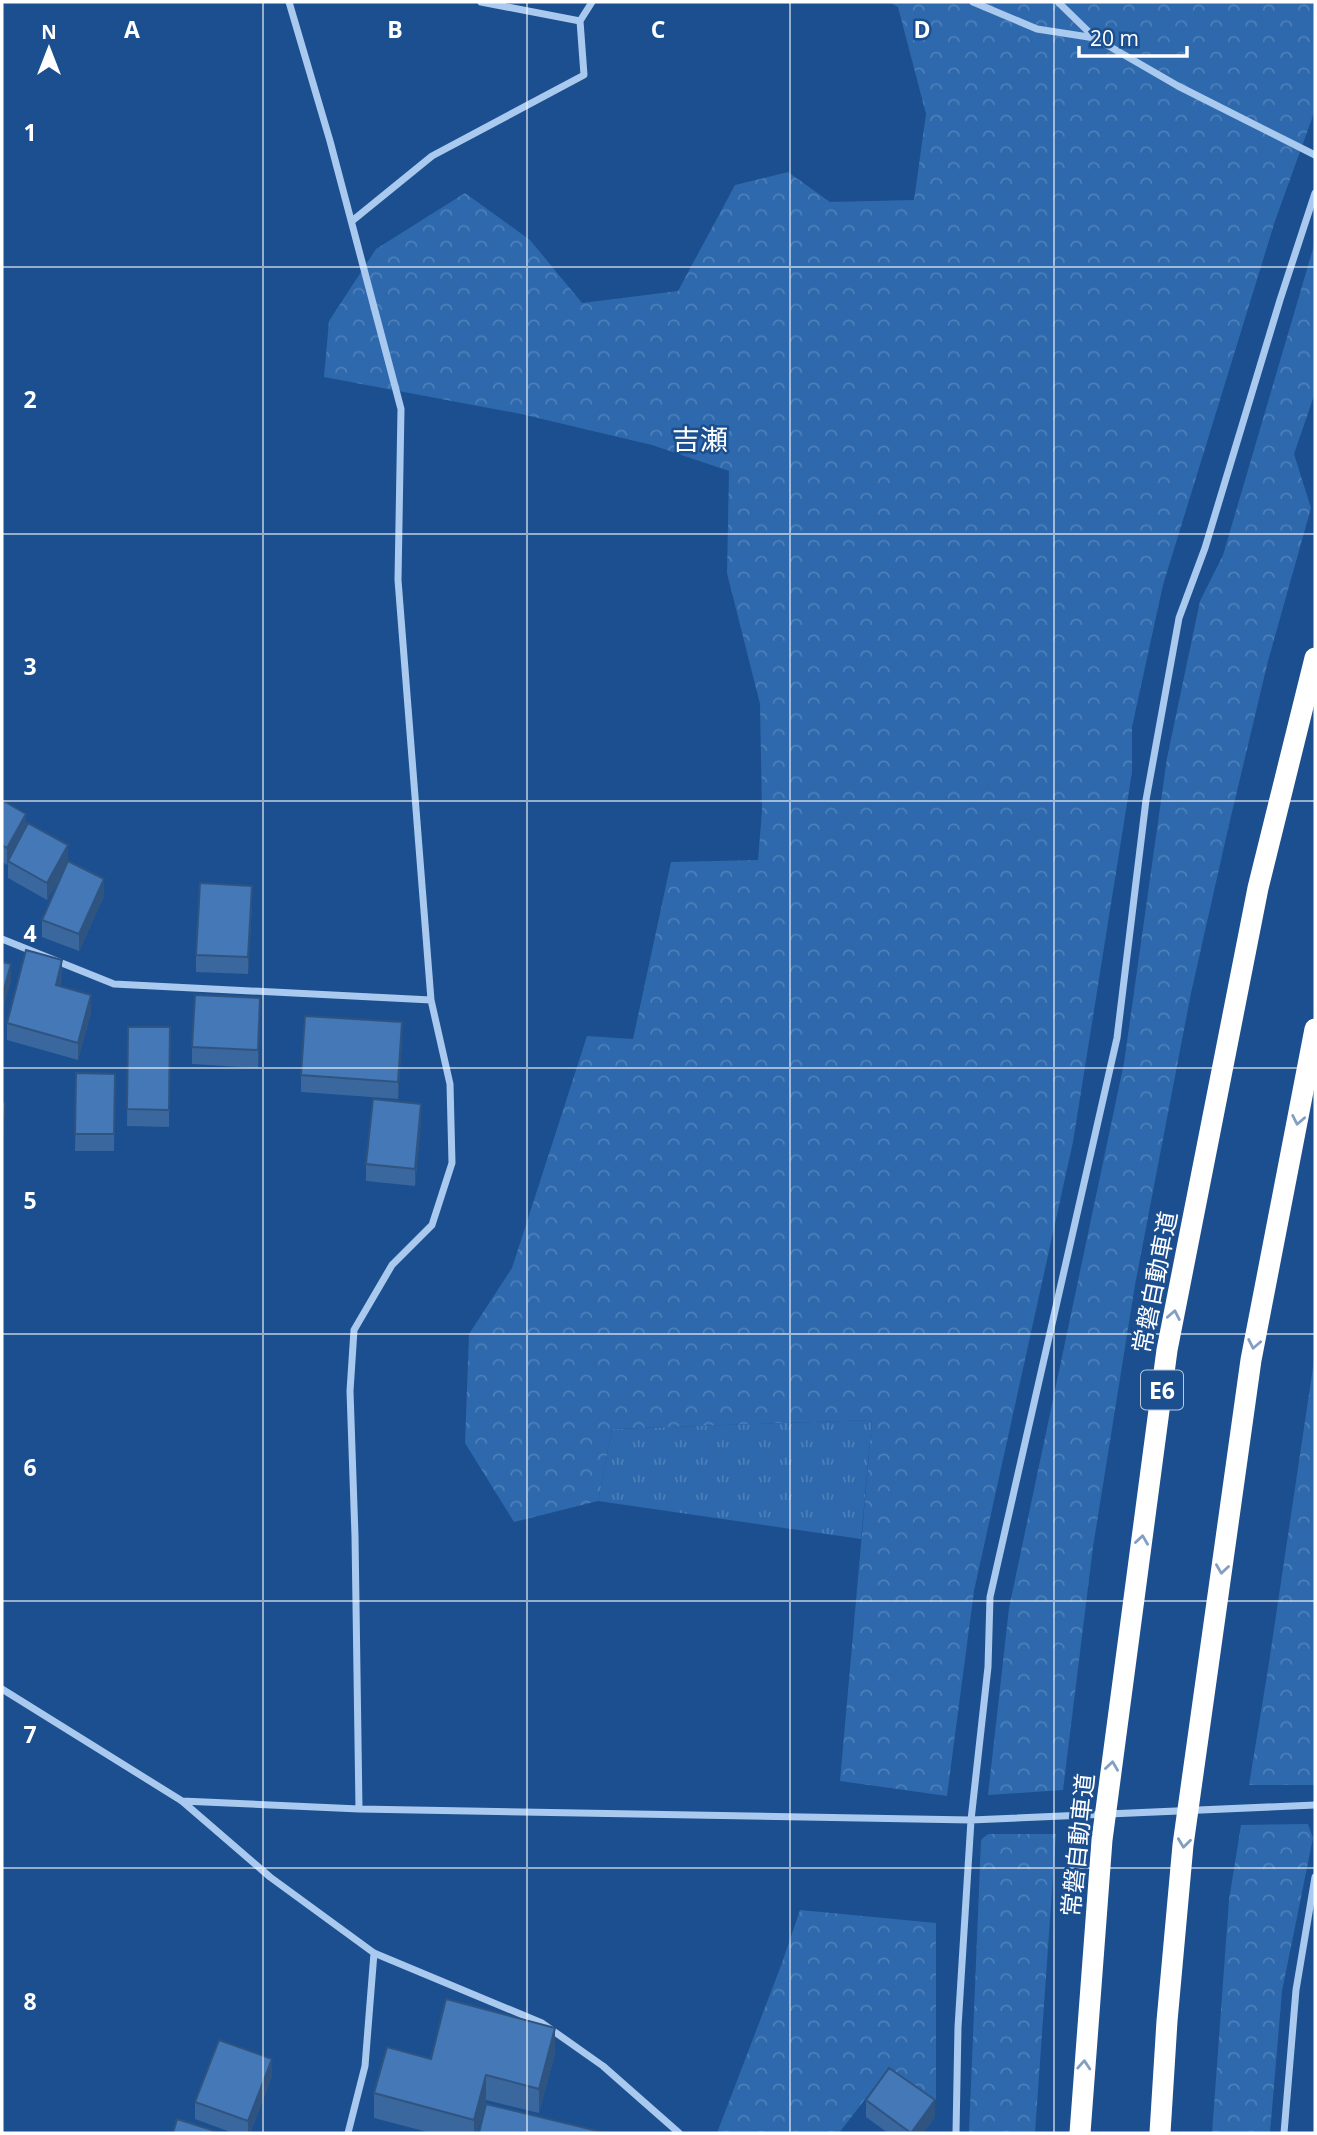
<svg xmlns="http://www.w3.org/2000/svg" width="1317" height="2135" font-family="'Open Sans','Noto Sans JP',sans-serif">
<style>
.grass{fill:url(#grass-tufts)}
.forest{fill:url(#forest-crowns)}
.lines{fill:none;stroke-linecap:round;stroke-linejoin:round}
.minor{stroke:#a9c9ee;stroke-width:7}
.motorway{stroke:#fff;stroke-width:21}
.wall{fill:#3a679d}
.shaded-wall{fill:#305480}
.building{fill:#4478b7;stroke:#305480;stroke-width:2}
.oneway{stroke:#829ec1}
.grid{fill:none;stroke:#fff;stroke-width:2;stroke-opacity:0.55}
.labels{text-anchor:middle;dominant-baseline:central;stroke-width:5;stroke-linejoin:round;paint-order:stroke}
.shield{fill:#1b4f8f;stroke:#bbcadd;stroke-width:2}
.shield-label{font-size:23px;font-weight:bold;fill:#fff}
.street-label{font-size:24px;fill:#fff;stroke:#1b4f8f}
.quarter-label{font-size:28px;fill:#fff;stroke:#1b4f8f}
.grid-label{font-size:23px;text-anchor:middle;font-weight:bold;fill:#fff;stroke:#1b4f8f;stroke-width:5;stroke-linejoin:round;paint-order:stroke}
</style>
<defs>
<pattern id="grass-tufts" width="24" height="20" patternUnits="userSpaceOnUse" patternTransform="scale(1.75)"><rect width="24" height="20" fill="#2e69ad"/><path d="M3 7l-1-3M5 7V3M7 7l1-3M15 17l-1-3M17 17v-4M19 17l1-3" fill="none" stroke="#4d80b9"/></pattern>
<pattern id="forest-crowns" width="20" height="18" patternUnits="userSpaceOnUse" patternTransform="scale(1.75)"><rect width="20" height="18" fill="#2e69ad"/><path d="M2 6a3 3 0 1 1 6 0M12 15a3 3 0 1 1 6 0" fill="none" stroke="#4d80b9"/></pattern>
</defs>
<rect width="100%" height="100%" fill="#1b4f8f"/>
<!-- grass -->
<path class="grass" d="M872,1420L861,1539L598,1501L612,1429Z"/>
<!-- forest -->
<path class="forest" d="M889,2H1315V110L1275,221L1163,585L1132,727V772L1073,1142L974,1591L947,1796L840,1781L872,1420L612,1429L598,1501L514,1522L465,1443L469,1334L512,1268L587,1036L633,1039L671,862L758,860L762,811L760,704L727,573L729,471L652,445L521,414L324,377L329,321L376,249L465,193L530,240L582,303L678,291L735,185L788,172L830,202L914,200L926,114L898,7Z
M1315,242V393L1294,454L1311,508L1268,661L1228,829L1191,993L1135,1285L1093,1547L1063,1790L988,1795L1009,1608L1124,1063L1167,758L1200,601L1223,555Z
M1315,1354V1785H1249L1268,1669Z
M1308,1824L1313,1838L1282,1991L1270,2133H1212L1229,1900L1241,1825Z
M988,1834H1056L1035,2133H969L981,1840Z
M800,1910L936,1923V2100L883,2076L839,2133H717L782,1963Z"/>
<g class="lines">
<!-- minor -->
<path class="minor" d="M289,2L330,141L401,409L398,580L431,1000L450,1084L452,1163L432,1225L392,1265L354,1330L350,1391L355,1536L359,1809
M481,2L580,21L592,2
M973,2L1037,29L1095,38
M1058,2L1095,38L1178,86L1315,155
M352,221L432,156L584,75L580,21
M2,939L114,984L431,1000
M2,1689L182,1801L270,1877L374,1953L542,2023L603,2066L679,2133
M182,1801L359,1809L971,1820L1315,1805
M348,2133L365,2066L374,1953
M956,2133L958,2027L971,1820L988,1667L990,1597L1117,1038L1146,800L1179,618L1205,548L1280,300L1315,193
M1284,2133L1296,1990L1315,1877"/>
<!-- motorway -->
<path class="motorway" d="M1080,2133L1102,1840L1167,1350L1258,888L1315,658
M1160,2133L1167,2021L1183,1845L1251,1360L1315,1029"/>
</g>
<!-- wall -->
<path class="wall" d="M2,800L26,827L68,861L104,896L79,951L42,937V920L64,870L47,900L8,878V863L7,865L2,862Z
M252,903L248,974L196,972V955Z
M62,977L60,986L91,1012L78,1060L7,1040V1023Z
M260,1015L258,1068L192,1064V1047Z
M128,1027H170L169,1127L127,1126Z
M402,1039L398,1099L301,1092V1075Z
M76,1073L115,1074L114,1151H75Z
M421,1121L415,1186L366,1181V1164Z
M555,2053L539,2113L486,2100L477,2133H431L374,2118V2093L431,2059Z
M272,2076L250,2133H233L195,2119V2102Z
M866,2100L935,2117L923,2133H888L866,2117Z"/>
<!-- shaded-wall -->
<path class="shaded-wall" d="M26,814V832L8,861L7,865V848Z
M68,845V862L47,900V883Z
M104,879V896L79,951V934Z
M252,886V903L248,974V957Z
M62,960V977L56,1002V985Z
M11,964V982L2,1013V996Z
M91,995V1012L78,1060V1043Z
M260,998V1015L258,1068V1050Z
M402,1022V1039L398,1099V1082Z
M421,1104V1121L415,1186V1169Z
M555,2028V2053L539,2113V2089Z
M272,2059V2076L250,2133H248V2121Z
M486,2075V2100L477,2133H474V2120Z
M935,2100V2117L923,2133H911Z"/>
<!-- building -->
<path class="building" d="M2,800L26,814L7,848L2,845Z
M28,823L68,845L47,883L8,861Z
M68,861L104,879L79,934L42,920Z
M200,883L252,886L248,957L196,955Z
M26,950L62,960L56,985L91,995L78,1043L7,1023Z
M2,962L11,964L2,996Z
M195,995L260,998L258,1050L192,1047Z
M305,1016L402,1022L398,1082L301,1075Z
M128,1027H170L169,1110L127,1109Z
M76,1073L115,1074L114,1134H75Z
M373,1099L421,1104L415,1169L366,1164Z
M2,1102L5,1103L2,1141Z
M446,1999L555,2028L539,2089L486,2075L474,2120L374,2093L387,2047L431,2059Z
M219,2040L272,2059L248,2121L195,2102Z
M889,2068L935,2100L911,2133L866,2100Z
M486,2104L606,2133H479Z
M177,2119L221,2133H173Z"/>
<!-- one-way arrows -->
<defs><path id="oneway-chevron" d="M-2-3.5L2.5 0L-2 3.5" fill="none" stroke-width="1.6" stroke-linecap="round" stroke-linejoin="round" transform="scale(1.75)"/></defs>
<g class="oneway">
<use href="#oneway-chevron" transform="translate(1298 1120) rotate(101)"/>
<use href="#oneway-chevron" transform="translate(1174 1315) rotate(-79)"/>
<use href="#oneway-chevron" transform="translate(1254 1344) rotate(101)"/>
<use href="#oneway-chevron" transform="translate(1142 1540) rotate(-82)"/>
<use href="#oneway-chevron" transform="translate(1222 1569) rotate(98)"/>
<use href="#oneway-chevron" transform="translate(1112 1766) rotate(-82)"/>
<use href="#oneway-chevron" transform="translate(1184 1843) rotate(97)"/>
<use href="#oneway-chevron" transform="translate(1084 2065) rotate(-86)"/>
</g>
<!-- grid -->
<path class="grid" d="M263,2V2133M527,2V2133M790,2V2133M1054,2V2133M2,267H1315M2,534H1315M2,801H1315M2,1068H1315M2,1334H1315M2,1601H1315M2,1868H1315"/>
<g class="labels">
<!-- shield labels -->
<rect class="shield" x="1141" y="1370.5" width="42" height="39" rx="5"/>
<g class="shield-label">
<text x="1162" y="1390">E6</text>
</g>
<!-- street labels -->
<g class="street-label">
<text transform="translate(1154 1282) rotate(-79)">常磐自動車道</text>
<text transform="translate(1077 1845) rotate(-84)">常磐自動車道</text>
</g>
<!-- quarter labels -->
<g class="quarter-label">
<text x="700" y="439">吉瀬</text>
</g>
</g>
<g class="grid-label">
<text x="132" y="38">A</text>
<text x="395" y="38">B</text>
<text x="658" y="38">C</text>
<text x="922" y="38">D</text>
<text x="30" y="141">1</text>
<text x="30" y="408">2</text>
<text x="30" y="675">3</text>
<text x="30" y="942">4</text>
<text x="30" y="1209">5</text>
<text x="30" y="1476">6</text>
<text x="30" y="1743">7</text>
<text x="30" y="2010">8</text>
</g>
<!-- border -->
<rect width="1317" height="2135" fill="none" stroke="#ffffff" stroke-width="7"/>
<!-- north arrow -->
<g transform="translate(49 49)" stroke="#1b4f8f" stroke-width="5" paint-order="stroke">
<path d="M0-5L12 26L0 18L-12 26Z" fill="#ffffff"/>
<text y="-10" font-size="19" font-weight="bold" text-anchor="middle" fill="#ffffff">N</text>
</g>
<!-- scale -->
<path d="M1079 46v10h108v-10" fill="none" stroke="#ffffff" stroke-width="3.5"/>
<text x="1090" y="46" font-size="21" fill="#ffffff" stroke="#1b4f8f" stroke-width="5" paint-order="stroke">20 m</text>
</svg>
